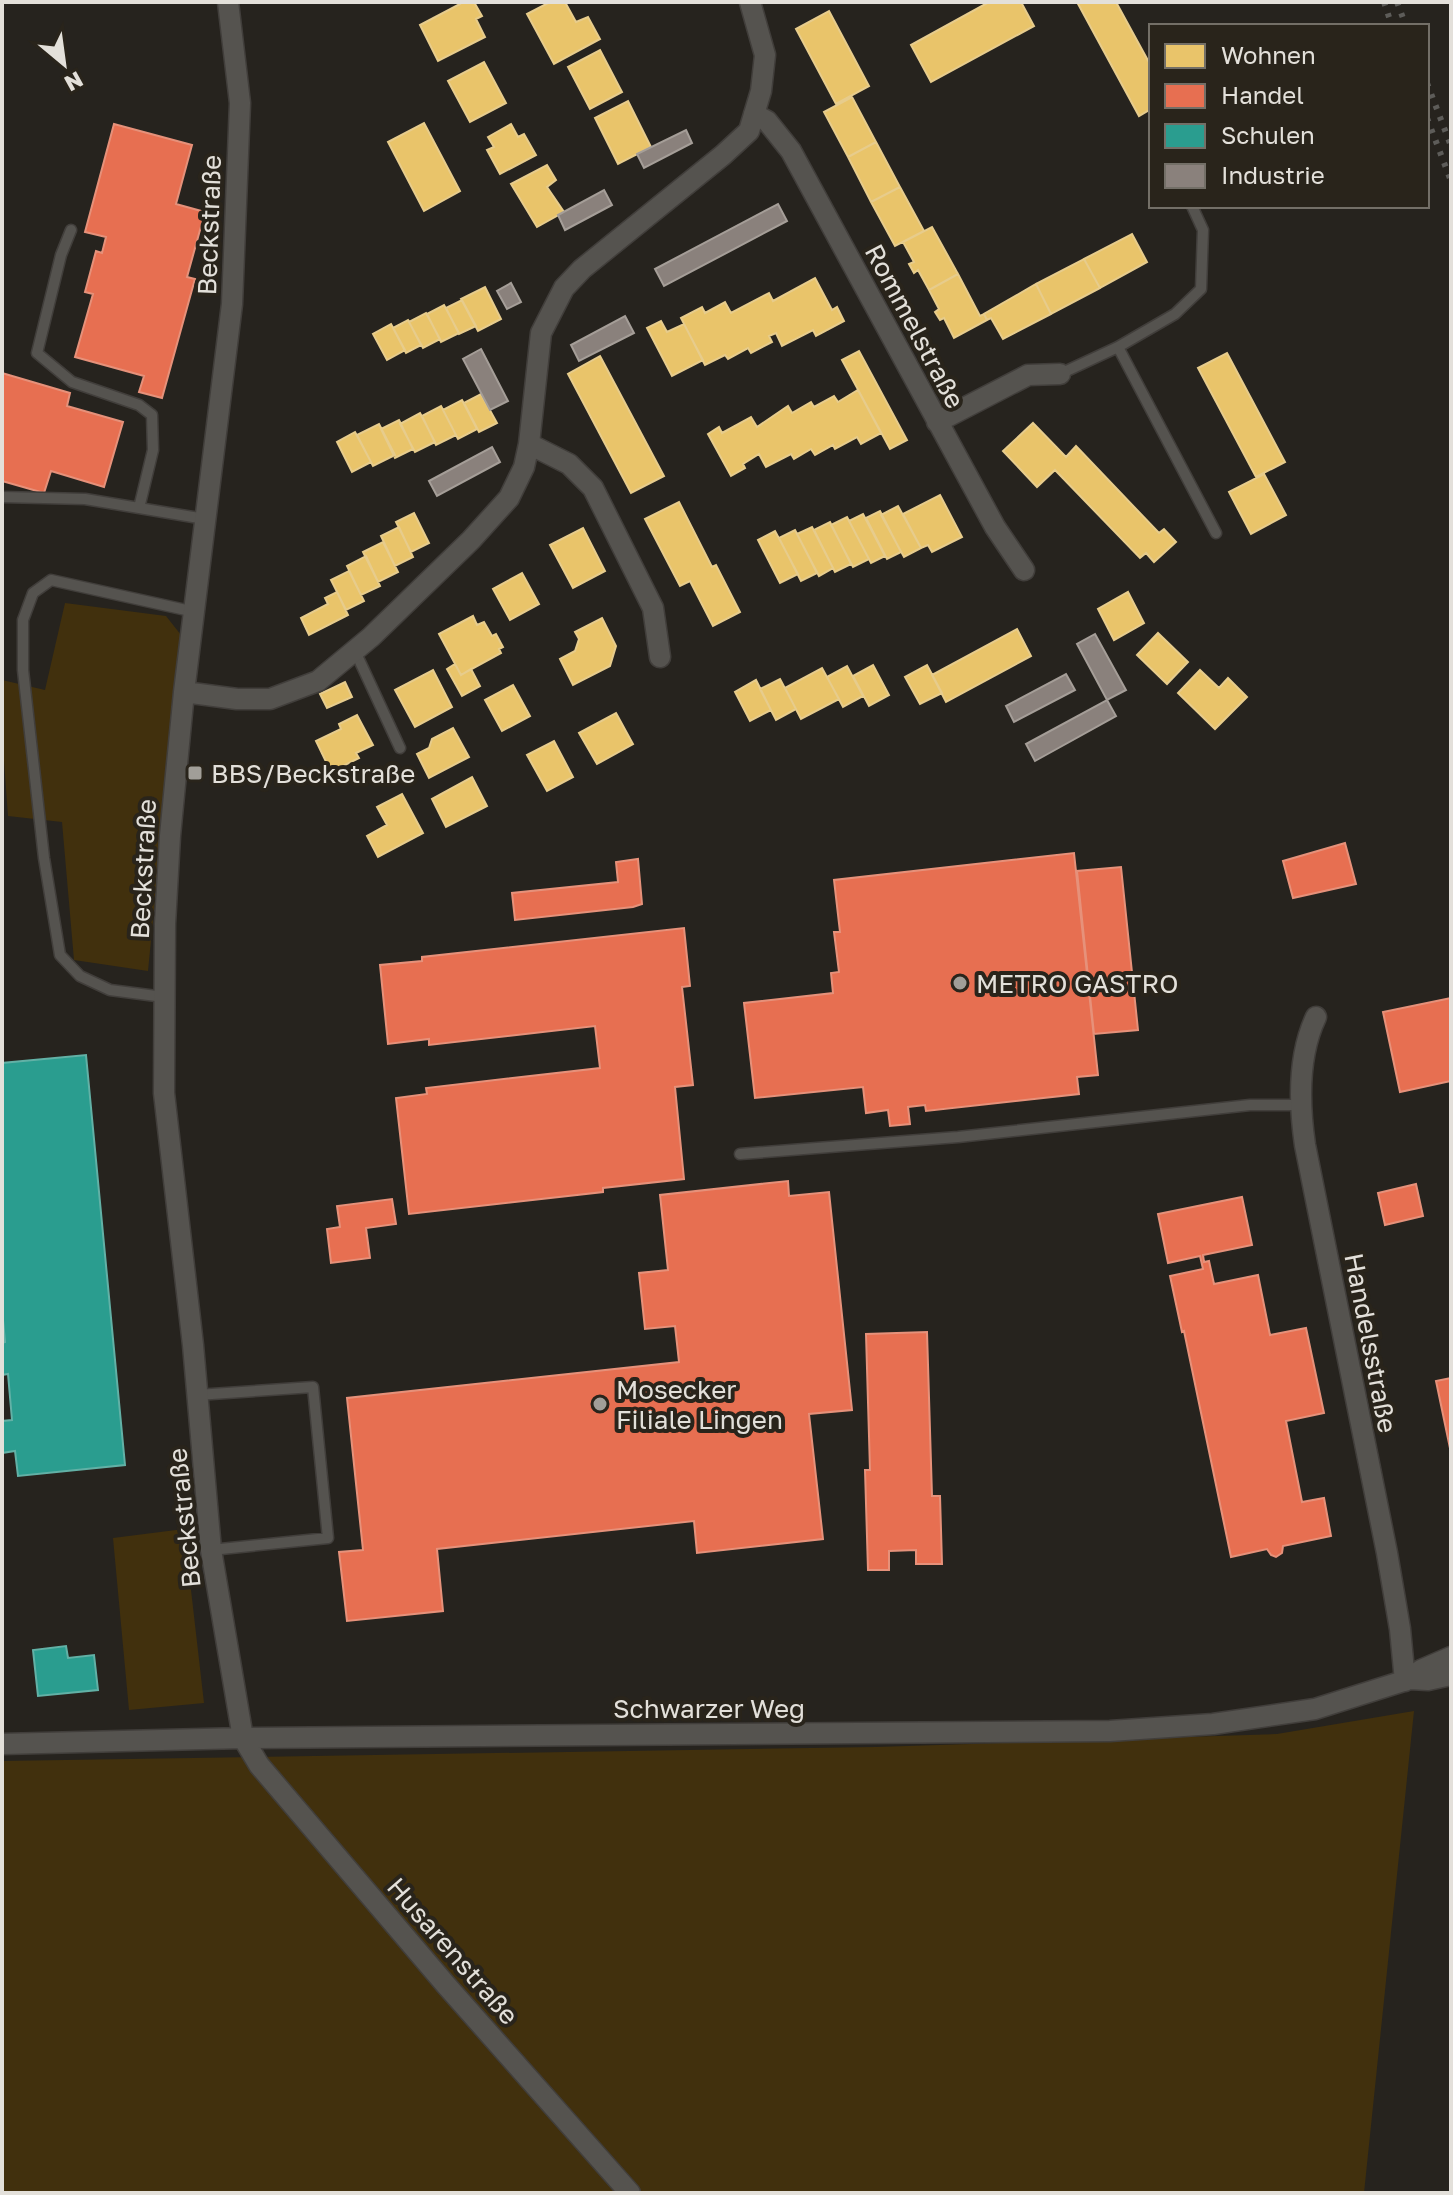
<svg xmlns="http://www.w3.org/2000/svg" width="1453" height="2195" font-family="'Golos Text',sans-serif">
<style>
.green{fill:#41300d}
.homes{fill:#e9c46a;stroke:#e7cc8c;stroke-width:2}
.shops{fill:#e76f51;stroke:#e6917a;stroke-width:2}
.schools{fill:#2a9d8f;stroke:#62b1a6;stroke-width:2}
.industry{fill:#8a817c;stroke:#a59e98;stroke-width:2}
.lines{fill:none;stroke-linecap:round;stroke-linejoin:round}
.lane-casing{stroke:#413e3b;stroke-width:13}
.street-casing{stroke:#413e3b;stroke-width:23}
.lane{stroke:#55534f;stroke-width:10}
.street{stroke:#55534f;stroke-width:20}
.rail{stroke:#5d5c59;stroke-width:6;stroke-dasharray:4 8;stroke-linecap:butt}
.poi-dot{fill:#a19e98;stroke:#29241b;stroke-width:3}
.labels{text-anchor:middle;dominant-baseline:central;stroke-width:8;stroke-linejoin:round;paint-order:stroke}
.street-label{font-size:26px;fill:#e3e0da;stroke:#29241b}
.poi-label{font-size:26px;fill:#e3e0da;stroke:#29241b;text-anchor:start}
</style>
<rect width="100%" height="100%" fill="#26231e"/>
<!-- green -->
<path class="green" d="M65,603L166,616L181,635L148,971L74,960L62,822L8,816L2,733V680L45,690Z
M184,1529L204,1703L129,1710L113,1538Z
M1414,1711L1364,2193H2V1761L876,1747L1277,1734Z"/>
<!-- homes -->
<path class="homes" d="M459,2H474L482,16L476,19L485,37L438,61L420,25L460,4Z
M550,2H565L576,22L588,17L600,39L554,64L527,14Z
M989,2H1021L1034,26L931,82L911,45Z
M1077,2H1116L1151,66V109L1139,116Z
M829,11L869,86L836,104L796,29Z
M600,50L622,92L590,109L568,67Z
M484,62L506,103L470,122L448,81Z
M852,97L876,142L848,157L824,112Z
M628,101L651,147L618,164L595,118Z
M424,123L460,191L424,211L388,142Z
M511,124L518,137L524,134L536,155L500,174L487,150L494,147L488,137Z
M876,142L900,187L871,202L848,157Z
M547,165L556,180L547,187L564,212L537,227L511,184Z
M900,187L924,231L895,246L871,202Z
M932,227L958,274L929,290L918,270L914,273L909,264L914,262L903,242Z
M1132,234L1147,262L1100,288L1084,259Z
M1084,259L1100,288L1051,314L1036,284Z
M958,274L980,316L984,314L987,320L954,338L944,318L940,320L935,312L939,309L929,290Z
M815,278L832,310L837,307L844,321L816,336L813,330L782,346L776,333L769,336L772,342L751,353L748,348L728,359L725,355L705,365L681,318L702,307L705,313L725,302L731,313L769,293L773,301Z
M1036,284L1051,314L1003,339L991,318L987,320L984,314Z
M485,287L501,319L478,331L461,299Z
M462,300L476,326L459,334L446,308Z
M444,305L459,333L441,342L427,314Z
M426,313L440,339L423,348L409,322Z
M408,320L421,345L406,353L393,328Z
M661,321L667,332L684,324L703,360L672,376L647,328Z
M391,324L405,350L387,360L373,334Z
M859,351L907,440L890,449L842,360Z
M1227,353L1285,462L1256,477L1198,368Z
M600,356L664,476L631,493L568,374Z
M858,390L881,433L861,444L857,437L835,449L833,445L815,455L811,449L794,459L791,454L766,467L759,454L743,464L745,468L731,476L708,434L719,427L722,433L751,417L757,427L788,406L792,413L811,402L814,407L834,396L838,402Z
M481,394L497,423L479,432L464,403Z
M462,400L477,429L458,439L443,410Z
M441,406L456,435L436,445L422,416Z
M420,413L435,442L415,452L400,424Z
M399,420L413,449L395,458L381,429Z
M1033,423L1066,457L1076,446L1159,533L1164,529L1176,542L1154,562L1146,553L1140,558L1055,470L1037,487L1003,451Z
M379,424L395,455L373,466L357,435Z
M355,432L371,462L352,472L337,442Z
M1264,474L1286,515L1251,534L1229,492Z
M940,495L962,537L932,552L928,545L921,548L903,514Z
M679,502L712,567L716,565L740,612L713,626L690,581L680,586L645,519Z
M898,506L921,548L904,557L881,515Z
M880,511L901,552L887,559L866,518Z
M414,513L429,543L411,552L396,522Z
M863,514L885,556L871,563L849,521Z
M847,517L869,559L853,567L831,525Z
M830,522L851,564L835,572L814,530Z
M399,527L413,557L395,566L381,536Z
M812,527L833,568L819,576L797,534Z
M583,528L605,571L573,588L550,545Z
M795,530L817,573L801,581L779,538Z
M775,531L798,574L780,583L758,540Z
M383,542L398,572L378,582L363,552Z
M366,556L380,586L361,595L347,566Z
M349,571L364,601L346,610L331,580Z
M522,573L539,604L510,620L493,589Z
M337,592L348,615L309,635L301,618L328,604L325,598Z
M1128,592L1144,623L1114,640L1098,609Z
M473,616L477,625L484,622L492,636L496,634L503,647L499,649L501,653L461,675L439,634Z
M602,618L616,646L610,666L573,685L560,659L575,651L579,639L575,632Z
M1017,629L1031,656L946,702L932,675Z
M1158,633L1188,662L1167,684L1137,655Z
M455,664L461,675L471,669L480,686L462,696L447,669Z
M873,665L889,695L869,706L853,676Z
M927,665L942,693L920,704L905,677Z
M847,666L863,696L843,707L827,677Z
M822,668L839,699L801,719L785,688Z
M433,670L452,707L415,727L395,690Z
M1200,670L1219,688L1228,678L1247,697L1215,729L1178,693Z
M780,679L796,709L776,720L760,689Z
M756,680L771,710L750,721L735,692Z
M345,682L352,697L327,708L320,694Z
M513,685L530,716L502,731L485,700Z
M616,713L633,744L597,764L579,733Z
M357,715L373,745L356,753L359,758L331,772L316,741L341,729L339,724Z
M453,728L469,757L429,778L417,754L429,748L432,739Z
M554,741L573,777L547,791L527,755Z
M472,777L487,806L446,827L432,799Z
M402,794L423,833L378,857L367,836L387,825L377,807Z"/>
<!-- shops -->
<path class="shops" d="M114,124L192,145L176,204L205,212L187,277L195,279L162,398L139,392L144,376L75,357L93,294L85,292L96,251L102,253L106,237L85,232Z
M2,373L70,393L67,406L123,422L104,487L51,471L44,493L2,481Z
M1345,843L1356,884L1293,898L1283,861Z
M1074,853L1098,1075L1077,1077L1079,1094L926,1111L925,1105L908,1107L910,1124L890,1126L888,1110L866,1113L863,1087L755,1098L744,1003L833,993L831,973L839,972L834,932H840L834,880Z
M638,859L642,904L633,907L515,920L512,893L618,882L616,862Z
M1121,867L1138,1030L1094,1034L1077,871Z
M684,928L690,986L682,987L693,1085L675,1087L684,1179L603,1188V1192L409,1214L396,1098L427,1094L426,1088L600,1068L595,1026L429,1045V1039L388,1044L380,965L422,961V957Z
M1451,998V1081L1400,1092L1383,1012Z
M788,1181L789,1196L829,1192L852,1410L809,1414L823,1539L697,1553L694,1521L437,1549L443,1611L347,1621L339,1552L363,1550L347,1398L679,1362L675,1326L645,1329L639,1273L668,1270L660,1195Z
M1416,1184L1423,1216L1385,1225L1378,1193Z
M1242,1197L1252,1245L1203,1255L1204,1262L1209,1261L1214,1284L1258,1275L1270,1335L1306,1328L1324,1413L1286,1421L1302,1502L1324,1498L1331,1536L1283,1546L1282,1553L1276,1557L1271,1555L1267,1549L1231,1557L1184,1331L1182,1332L1170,1276L1203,1269L1200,1256L1168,1263L1158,1214Z
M392,1199L396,1224L366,1228L370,1258L331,1263L327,1229L340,1227L337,1206Z
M927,1332L932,1496H940L942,1564H916V1550L889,1551V1570H868L865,1470H870L866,1334Z
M1451,1378V1453L1436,1381Z"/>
<!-- schools -->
<path class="schools" d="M86,1055L125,1465L18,1476L15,1451L2,1453V1421L12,1420L8,1374L2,1375V1343L5,1342L2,1309V1063Z
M66,1646L68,1658L94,1655L98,1690L38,1696L33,1650Z"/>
<!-- industry -->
<path class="industry" d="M686,130L692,143L644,168L637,154Z
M604,190L612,205L565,230L558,215Z
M778,204L787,221L664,286L655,269Z
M511,283L521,302L507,309L497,291Z
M625,316L634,333L579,361L571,345Z
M481,349L508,401L490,410L463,359Z
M492,447L500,462L437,496L429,481Z
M1095,634L1126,690L1107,700L1077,644Z
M1066,674L1075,690L1014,722L1006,706Z
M1107,700L1116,716L1035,761L1026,744Z"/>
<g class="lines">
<defs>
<path id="lane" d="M71,230L61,255L37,353L72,382L139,405L152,415L153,450L139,508
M1118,347L1175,314L1201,289L1203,230L1192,206
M1060,374L1118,347L1216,533
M2,497L85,499L205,519
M355,651L400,748
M164,997L110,990L80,976L60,955L44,858L23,670V620L33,593L51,580L195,612
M740,1154L958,1137L1250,1105H1303
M197,1395L313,1387L328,1538L211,1550"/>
<path id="street" d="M228,2L240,103L232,304L184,692L170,836L165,924L164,1093L193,1345L211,1550L243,1738L259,1765L446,1985L630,2193
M754,114L767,121L791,151L995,527L1024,570
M937,422L1028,375L1060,374
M529,444L569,464L593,488L653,608L660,657
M184,692L237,699H270L318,681L371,637L471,540L509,498L524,467L529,444L541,333L564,288L582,269L723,155L749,131L761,91L765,55L750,2
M1316,1017C1298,1055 1299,1104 1305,1145L1387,1553L1400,1629L1405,1681
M1410,1679L1428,1680L1451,1675
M2,1744L243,1738L1110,1731L1213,1724L1315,1709L1410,1679L1421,1670L1451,1657"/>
</defs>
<!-- lane casing -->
<use href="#lane" class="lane-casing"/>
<!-- street casing -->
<use href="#street" class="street-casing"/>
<!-- lane -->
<use href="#lane" class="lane"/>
<!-- street -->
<use href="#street" class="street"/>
<!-- rail -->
<path class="rail" d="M1384,2L1392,26
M1397,2L1406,26
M1427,83L1451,146
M1427,118L1451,181"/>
</g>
<!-- markers -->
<g class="poi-dot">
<rect x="187" y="765" width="16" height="16" rx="4"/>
<circle cx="960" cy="983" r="8"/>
<circle cx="600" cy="1404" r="8"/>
</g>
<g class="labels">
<!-- street labels -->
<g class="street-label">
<text transform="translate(209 225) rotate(-88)">Beckstraße</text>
<text transform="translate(915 326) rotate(62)">Rommelstraße</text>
<text transform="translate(143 869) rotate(-87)">Beckstraße</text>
<text transform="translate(1371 1343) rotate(79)">Handelsstraße</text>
<text transform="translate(184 1518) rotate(-96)">Beckstraße</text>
<text x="709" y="1708">Schwarzer Weg</text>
<text transform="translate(453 1951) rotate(49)">Husarenstraße</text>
</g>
<!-- poi labels -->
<g class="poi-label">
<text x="211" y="773">BBS/Beckstraße</text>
<text x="976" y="983">METRO GASTRO</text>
<text x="616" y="1389">Mosecker<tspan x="616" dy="30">Filiale Lingen</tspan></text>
</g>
</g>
<!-- border -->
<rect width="1453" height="2195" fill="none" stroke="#e3e0da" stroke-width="8"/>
<!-- legend -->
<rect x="1149" y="24" width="280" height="184" fill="#29241b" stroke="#736f67" stroke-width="2"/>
<rect x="1165" y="44" width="40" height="24" fill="#e9c46a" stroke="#736f67" stroke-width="2"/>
<text x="1221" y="64" font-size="24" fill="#e3e0da">Wohnen</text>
<rect x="1165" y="84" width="40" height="24" fill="#e76f51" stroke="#736f67" stroke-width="2"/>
<text x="1221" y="104" font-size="24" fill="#e3e0da">Handel</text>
<rect x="1165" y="124" width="40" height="24" fill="#2a9d8f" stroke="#736f67" stroke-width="2"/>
<text x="1221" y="144" font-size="24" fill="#e3e0da">Schulen</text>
<rect x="1165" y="164" width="40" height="24" fill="#8a817c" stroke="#736f67" stroke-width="2"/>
<text x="1221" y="184" font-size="24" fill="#e3e0da">Industrie</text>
<!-- north arrow -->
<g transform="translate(64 64) rotate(151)" stroke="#29241b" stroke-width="6" paint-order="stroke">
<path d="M0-6L14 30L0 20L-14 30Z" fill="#e3e0da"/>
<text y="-12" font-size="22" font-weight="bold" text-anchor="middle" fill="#e3e0da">N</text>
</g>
</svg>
